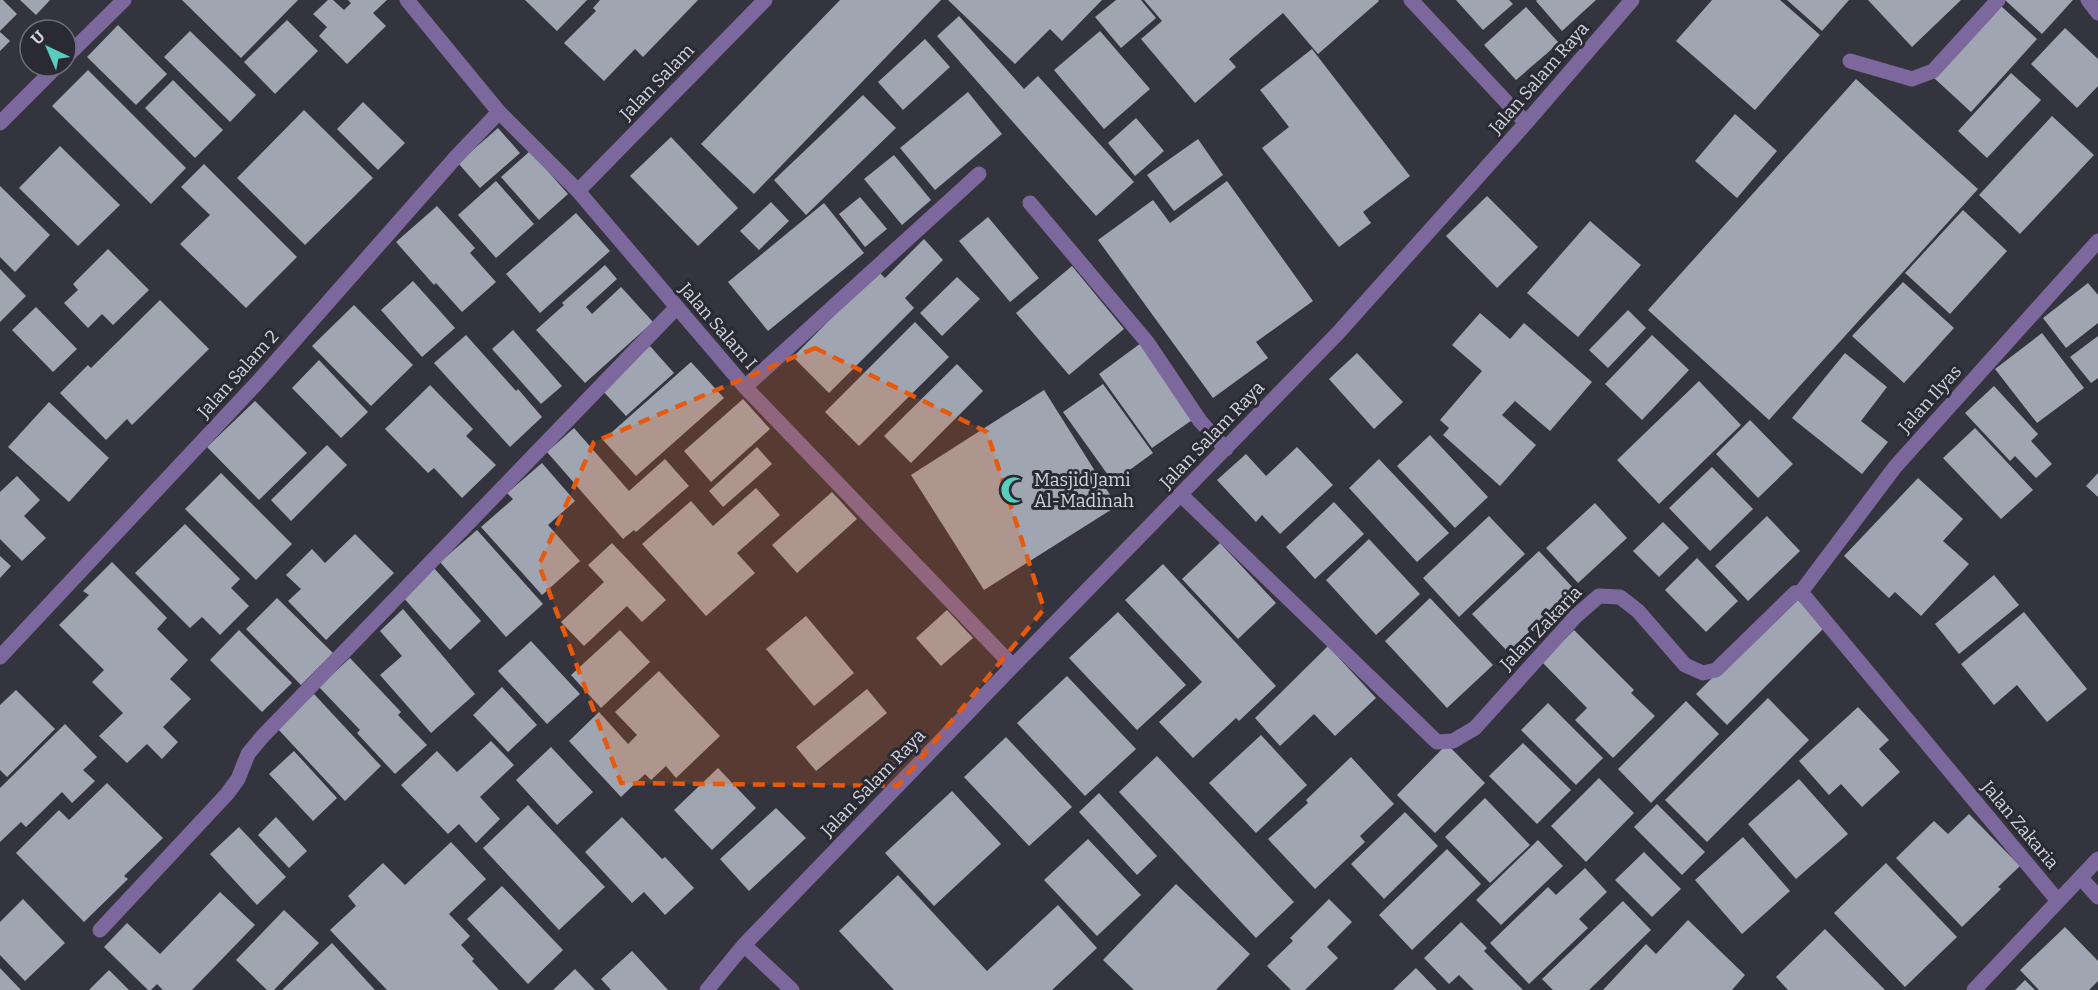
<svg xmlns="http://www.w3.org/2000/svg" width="2098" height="990" font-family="Bitter,serif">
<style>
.building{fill:#a0a6b1}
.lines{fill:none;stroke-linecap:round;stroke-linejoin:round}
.minor{stroke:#7c689c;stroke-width:15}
.marked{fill:#e8590c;fill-opacity:0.2;stroke:#e8590c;stroke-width:4.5;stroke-dasharray:12 8;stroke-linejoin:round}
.labels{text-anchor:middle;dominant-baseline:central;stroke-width:6;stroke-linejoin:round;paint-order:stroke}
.street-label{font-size:18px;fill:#d4d5db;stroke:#2a2a34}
.poi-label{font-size:18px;fill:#d4d5db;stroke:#2a2a34;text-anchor:start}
</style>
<rect width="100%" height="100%" fill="#34343e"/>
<!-- building -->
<path class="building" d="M0,0H3L17,14L0,31Z
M20,0H50L36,15Z
M182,0H298L241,58Z
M328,0H333L344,10L351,3L348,0H387L373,13L386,26L347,64L319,36L327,27L313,14Z
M525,0H587L557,31Z
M600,0H698L643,57L635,49L604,81L564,43L596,11L593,8Z
M840,0H941L754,194L701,144Z
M948,0H1102L1062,41L1050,29L1015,64Z
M1116,0H1141L1156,18L1121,48L1095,17Z
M1144,0H1378L1379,1L1318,54L1283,13L1229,59L1236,67L1195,103L1141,39L1162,21Z
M1456,0H1509L1513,4L1483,30Z
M1537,0H1596L1562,31L1536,1Z
M1712,0H1780L1820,35L1755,110L1676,41Z
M1787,0H1849L1822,31Z
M1868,0H1961L1912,47Z
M2005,0H2073L2042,34Z
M2001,6L2037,39L1971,112L1934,78Z
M1526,7L1559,43L1516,80L1484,45Z
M959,16L1024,89L1038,76L1134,182L1096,216L937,36Z
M287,20L318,51L275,94L244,62Z
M118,25L167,74L136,105L87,57Z
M2065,28L2098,59V86L2077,108L2031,64Z
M190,31L256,95L230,122L164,57Z
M1100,31L1150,89L1104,129L1054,70Z
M0,32L10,41L0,51Z
M925,39L950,67L903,110L878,82Z
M1312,49L1410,176L1363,212L1371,223L1339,247L1262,148L1289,127L1260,90Z
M88,70L186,168L151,204L52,106Z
M2011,73L2041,100L1987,158L1958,131Z
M1856,79L1978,189L1769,420L1648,310Z
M173,80L223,130L195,158L145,108Z
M968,92L1002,134L935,190L900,148Z
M863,95L896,128L806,215L774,180Z
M363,102L405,143L378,170L337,129Z
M304,110L373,178L305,245L237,178Z
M1735,114L1777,151L1737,198L1695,161Z
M2052,116L2094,155L2020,234L1979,195Z
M1136,118L1164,151L1135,176L1108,143Z
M498,128L520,153L480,188L458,163Z
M671,137L738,208L698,246L630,176Z
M1198,139L1223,175L1174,211L1147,175Z
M60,146L120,205L78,246L19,188Z
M530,151L568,194L539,220L501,177Z
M894,155L931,200L902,225L864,179Z
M204,164L297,257L246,308L180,244L210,215L181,187Z
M496,181L534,224L496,258L458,215Z
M1227,181L1313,301L1256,342L1268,358L1213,398L1098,240L1153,200L1170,223Z
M0,186L50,235L15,272L0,257Z
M1487,196L1538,247L1497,288L1446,236Z
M860,197L887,229L865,247L839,214Z
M771,202L789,221L759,250L740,231Z
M824,203L864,253L768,331L728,282Z
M437,206L475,248L470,253L496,282L462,312L436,283L434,285L396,242Z
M1963,210L2007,251L1950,314L1905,273Z
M576,213L610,251L540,313L506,274Z
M988,217L1039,278L1010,302L959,241Z
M1590,221L1641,265L1578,337L1527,293Z
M924,239L943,260L905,298L914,308L829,393L793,357L878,271L885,278Z
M108,249L149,290L113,325L102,314L88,328L64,303L78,290L73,284Z
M605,265L617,279L586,307L592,314L621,287L653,322L585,383L536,330L564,305L562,303Z
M1072,266L1124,329L1069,375L1016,313Z
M0,269L26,296L0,322Z
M957,277L980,299L942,336L920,313Z
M413,281L455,328L422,357L381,310Z
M1903,282L1954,328L1904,383L1852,336Z
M2088,283L2098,295V323L2066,348L2043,318Z
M160,300L209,349L132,425L127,419L106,440L60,393L88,365L91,368Z
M354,305L413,365L371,406L312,346Z
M36,307L77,349L53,372L12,330Z
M1628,310L1646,328L1608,368L1589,350Z
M1480,313L1510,339L1524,323L1592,382L1550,431L1515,401L1502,415L1536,445L1500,486L1443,435L1449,428L1440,420L1482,371L1452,345Z
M915,322L949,357L859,446L825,412Z
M513,330L562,386L541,404L492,349Z
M2042,333L2084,388L2037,423L1995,369Z
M466,335L516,391L518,389L542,417L510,447L434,363Z
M1652,335L1689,370L1642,420L1605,384Z
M2098,336V378L2091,383L2070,357Z
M1141,343L1195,418L1152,448L1099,374Z
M650,346L674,373L626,416L601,389Z
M1357,353L1403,402L1374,429L1329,379Z
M1845,353L1887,387L1861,421L1888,442L1862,474L1792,418Z
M319,360L368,412L341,438L292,388Z
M691,362L724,398L636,476L603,440Z
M957,364L983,391L911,463L884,436Z
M1699,381L1741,425L1659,504L1617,460Z
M1103,384L1153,453L1113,482L1063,412Z
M430,385L473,429L466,436L496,465L462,498L434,468L428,473L385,429Z
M1994,386L2038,434L2031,441L2052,464L2036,478L2015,456L2010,461L1965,413Z
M1044,390L1117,506L984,590L911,475Z
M743,399L770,429L711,482L684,451Z
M255,401L307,453L259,500L207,447Z
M49,402L109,458L69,502L8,447Z
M1750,420L1793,464L1758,498L1716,454Z
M574,428L629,491L665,459L689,486L636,532L634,530L623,539L547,452Z
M1975,428L2033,490L2001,519L1943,458Z
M1430,435L1488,497L1455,528L1397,466Z
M327,445L347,465L291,521L271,500Z
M757,447L772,464L723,507L709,491Z
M1297,447L1333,485L1280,534L1262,515L1256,522L1217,480L1246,454L1266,476Z
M1379,459L1449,533L1417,562L1349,488Z
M542,463L575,501L548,525L580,561L542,595L481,527L513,499L507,493Z
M1712,467L1753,509L1710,551L1669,508Z
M221,473L292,544L256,580L185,509Z
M2098,473V497L2086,486Z
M17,476L40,500L24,516L46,538L22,561L0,539V492Z
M1918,478L1963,519L1943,541L1969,564L1921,616L1895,592L1889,598L1844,556Z
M756,488L780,515L737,553L755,573L706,616L642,544L691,501L713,526Z
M832,492L857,519L797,573L772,545Z
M1334,502L1364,534L1315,579L1286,547Z
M1595,503L1627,538L1578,583L1546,548Z
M1489,516L1525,554L1459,617L1423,578Z
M1767,516L1800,551L1748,601L1715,566Z
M1663,522L1689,548L1659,577L1633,551Z
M185,524L240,579L231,588L249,606L220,635L202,617L190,628L135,573Z
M477,530L543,604L506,637L440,562Z
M355,534L394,573L326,640L288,601L301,589L286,575L312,549L325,563Z
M1369,539L1420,594L1376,635L1326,580Z
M612,543L666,600L642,622L627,606L584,646L561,622L604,582L588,565Z
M1220,543L1276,603L1238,639L1182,579Z
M1539,551L1574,589L1508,652L1472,614Z
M0,556L11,566L0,578Z
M1697,558L1738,601L1706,632L1665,590Z
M112,562L167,618L157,629L188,660L170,679L191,699L163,727L178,742L162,759L147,744L127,763L99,736L123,713L92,682L104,670L59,625L89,595L83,591Z
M1163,564L1276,686L1239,721L1236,718L1193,758L1159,722L1202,682L1125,600Z
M433,567L481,621L450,650L402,596Z
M1994,575L2019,605L1959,654L1935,624Z
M1794,596L1825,627L1727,725L1696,694Z
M277,598L333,653L301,685L246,629Z
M1430,598L1493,665L1447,708L1385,641Z
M403,609L475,694L431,733L380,675L402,656L380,631Z
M947,610L973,638L941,666L916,638Z
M1118,612L1186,685L1137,730L1069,658Z
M2024,612L2087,689L2047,722L2017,685L1994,705L1961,664Z
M806,616L854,673L814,706L766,649Z
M239,630L292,683L262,712L210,660Z
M620,630L650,662L601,708L571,675Z
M1574,630L1634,690L1631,693L1655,716L1613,758L1575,720L1587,708L1542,662Z
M531,641L580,694L547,724L498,671Z
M1328,646L1376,698L1335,736L1314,714L1280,746L1255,718Z
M350,658L401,712L398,715L427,745L395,774L357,733L360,730L319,687Z
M659,671L720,736L676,778L666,766L651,780L645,774L621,797L569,741L599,712L628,744L637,735L615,712Z
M1067,676L1136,749L1085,796L1017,723Z
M502,687L537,725L508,752L473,715Z
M867,689L887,713L816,771L796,747Z
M16,690L55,729L7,777L0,770V705Z
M314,694L381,766L345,801L277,728Z
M1768,698L1809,740L1707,842L1665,800Z
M1686,701L1719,734L1651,803L1618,769Z
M1548,703L1603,758L1576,785L1521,730Z
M1858,707L1889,740L1879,749L1900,772L1862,807L1841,784L1829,795L1799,761Z
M65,724L97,757L83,770L95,781L72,803L62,792L26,827L21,822L0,842V788Z
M1261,735L1307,785L1256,833L1209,783Z
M1006,737L1072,807L1029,846L964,777Z
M491,741L514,765L480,797L500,819L476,843L459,824L448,834L401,785L437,751L457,772Z
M1523,743L1571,790L1537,824L1489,776Z
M1447,744L1485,783L1435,833L1397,795Z
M551,747L593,792L557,825L516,780Z
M294,751L337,798L313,821L269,774Z
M1157,756L1294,902L1256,938L1119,792Z
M1351,757L1394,804L1360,836L1365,842L1315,889L1268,839L1308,803L1306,800Z
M718,768L756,808L712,850L674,810Z
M1599,778L1634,813L1586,862L1551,826Z
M1799,779L1848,834L1796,879L1748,824Z
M107,783L163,838L124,876L128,879L84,922L16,853L59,810L69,820Z
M952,791L1001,844L934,906L885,853Z
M1099,793L1157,856L1137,875L1079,812Z
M1485,798L1530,845L1490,883L1445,837Z
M1657,804L1705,852L1682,875L1634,827Z
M528,805L605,887L559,930L483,848Z
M776,808L806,838L749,891L720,859Z
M1405,812L1438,846L1384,899L1351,864Z
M1969,814L2020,866L1998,887L2001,889L1962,927L1896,858L1934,821L1948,834Z
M276,817L307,851L289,868L258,835Z
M622,817L662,859L665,857L694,888L665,915L644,892L632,903L585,852Z
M239,827L286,877L257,905L210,854Z
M1743,837L1790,891L1742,934L1695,880Z
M1088,839L1141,895L1097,936L1044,880Z
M1538,840L1563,866L1501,925L1476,900Z
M451,842L486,879L449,914L470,936L461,945L474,959L472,961L499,990H387L330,930L356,906L348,896L383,863L405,885Z
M1447,849L1481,884L1412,950L1379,915Z
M1644,852L1681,889L1652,917L1615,880Z
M1886,863L1957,937L1905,987L1834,913Z
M1585,868L1607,892L1579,919L1588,928L1529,984L1490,943L1548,887L1556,895Z
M898,875L987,971L1058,905L1097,948L1052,990H894L839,931Z
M1176,884L1250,954L1216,990H1134L1103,960Z
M502,886L563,950L528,984L467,919Z
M220,892L255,925L192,990H163L157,984L151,990H148L104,947L127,923L160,954Z
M23,899L65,943L25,981L0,955V922Z
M1329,899L1352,922L1327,947L1338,958L1305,990H1291L1267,966L1293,941L1290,938Z
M1623,901L1651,930L1589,990H1553L1542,979Z
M284,910L319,943L274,990H267L236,960Z
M1688,920L1745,975L1732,990H1603L1646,944L1656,954Z
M1461,922L1487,948L1484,951L1523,990H1474L1459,975L1449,984L1424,958Z
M2065,927L2098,961V981L2089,990H2039L2020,970Z
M1825,929L1885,990H1788L1776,977Z
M332,943L375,990H282Z
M632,951L668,990H611L601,979Z
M0,968L21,990H0Z
M1416,968L1437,990H1393Z
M575,969L595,990H553Z
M109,970L129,990H89Z
M2025,980L2035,990H2015Z"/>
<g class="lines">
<!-- minor -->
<path class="minor" d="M407,0L499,112L578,191L745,387L1013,666
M1411,0L1526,123
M2088,0L2098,13
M66,57L124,0
M1850,61L1912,79L1933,71L1998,0
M0,123L57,66
M578,191L765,0
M1030,203L1147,342L1200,421L1226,449
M745,387L979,174
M1181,495L1437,742L1453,741L1475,728L1576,616L1599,596L1620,597L1638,611L1685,665L1703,673L1716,670L1795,593L1801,592L2058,901
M1801,592L1895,467L2098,241
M0,657L256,384L456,157L499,112
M2081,878L2098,897
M100,930L227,794L238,779L248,754L262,737L676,308
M744,945L792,990
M707,990L744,945L1013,666L1338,333L1526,123L1632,0
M1974,990L2098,859"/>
</g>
<!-- marked area -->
<path class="marked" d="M815,348L987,432L1044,609L898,786L621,783L539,565L594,442Z"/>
<!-- icons -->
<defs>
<symbol id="mosque-bare" viewBox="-9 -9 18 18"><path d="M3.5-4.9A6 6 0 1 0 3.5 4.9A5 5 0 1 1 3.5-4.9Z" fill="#5acebd" stroke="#2a2a34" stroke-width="2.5" paint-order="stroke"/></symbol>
</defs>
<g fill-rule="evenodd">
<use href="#mosque-bare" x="995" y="471" width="38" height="38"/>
</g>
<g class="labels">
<!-- street labels -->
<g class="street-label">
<text transform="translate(1539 78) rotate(-49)">Jalan Salam Raya</text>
<text transform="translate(657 82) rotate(-46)">Jalan Salam</text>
<text transform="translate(718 326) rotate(49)">Jalan Salam I</text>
<text transform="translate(238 374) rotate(-48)">Jalan Salam 2</text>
<text transform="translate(1930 399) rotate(-48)">Jalan Ilyas</text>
<text transform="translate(1212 435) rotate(-46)">Jalan Salam Raya</text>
<text transform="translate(1541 628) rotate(-46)">Jalan Zakaria</text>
<text transform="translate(873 783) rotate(-46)">Jalan Salam Raya</text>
<text transform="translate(2020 825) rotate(50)">Jalan Zakaria</text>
</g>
<!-- poi labels -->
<g class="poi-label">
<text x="1034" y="480">Masjid Jami<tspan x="1034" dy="21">Al-Madinah</tspan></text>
</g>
</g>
<!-- north arrow -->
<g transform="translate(48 48) rotate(316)"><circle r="28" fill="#2a2a34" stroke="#6e6e77" stroke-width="1.5"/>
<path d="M0-4.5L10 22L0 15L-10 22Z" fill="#5acebd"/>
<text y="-9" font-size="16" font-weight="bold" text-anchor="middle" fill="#d4d5db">U</text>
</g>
</svg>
